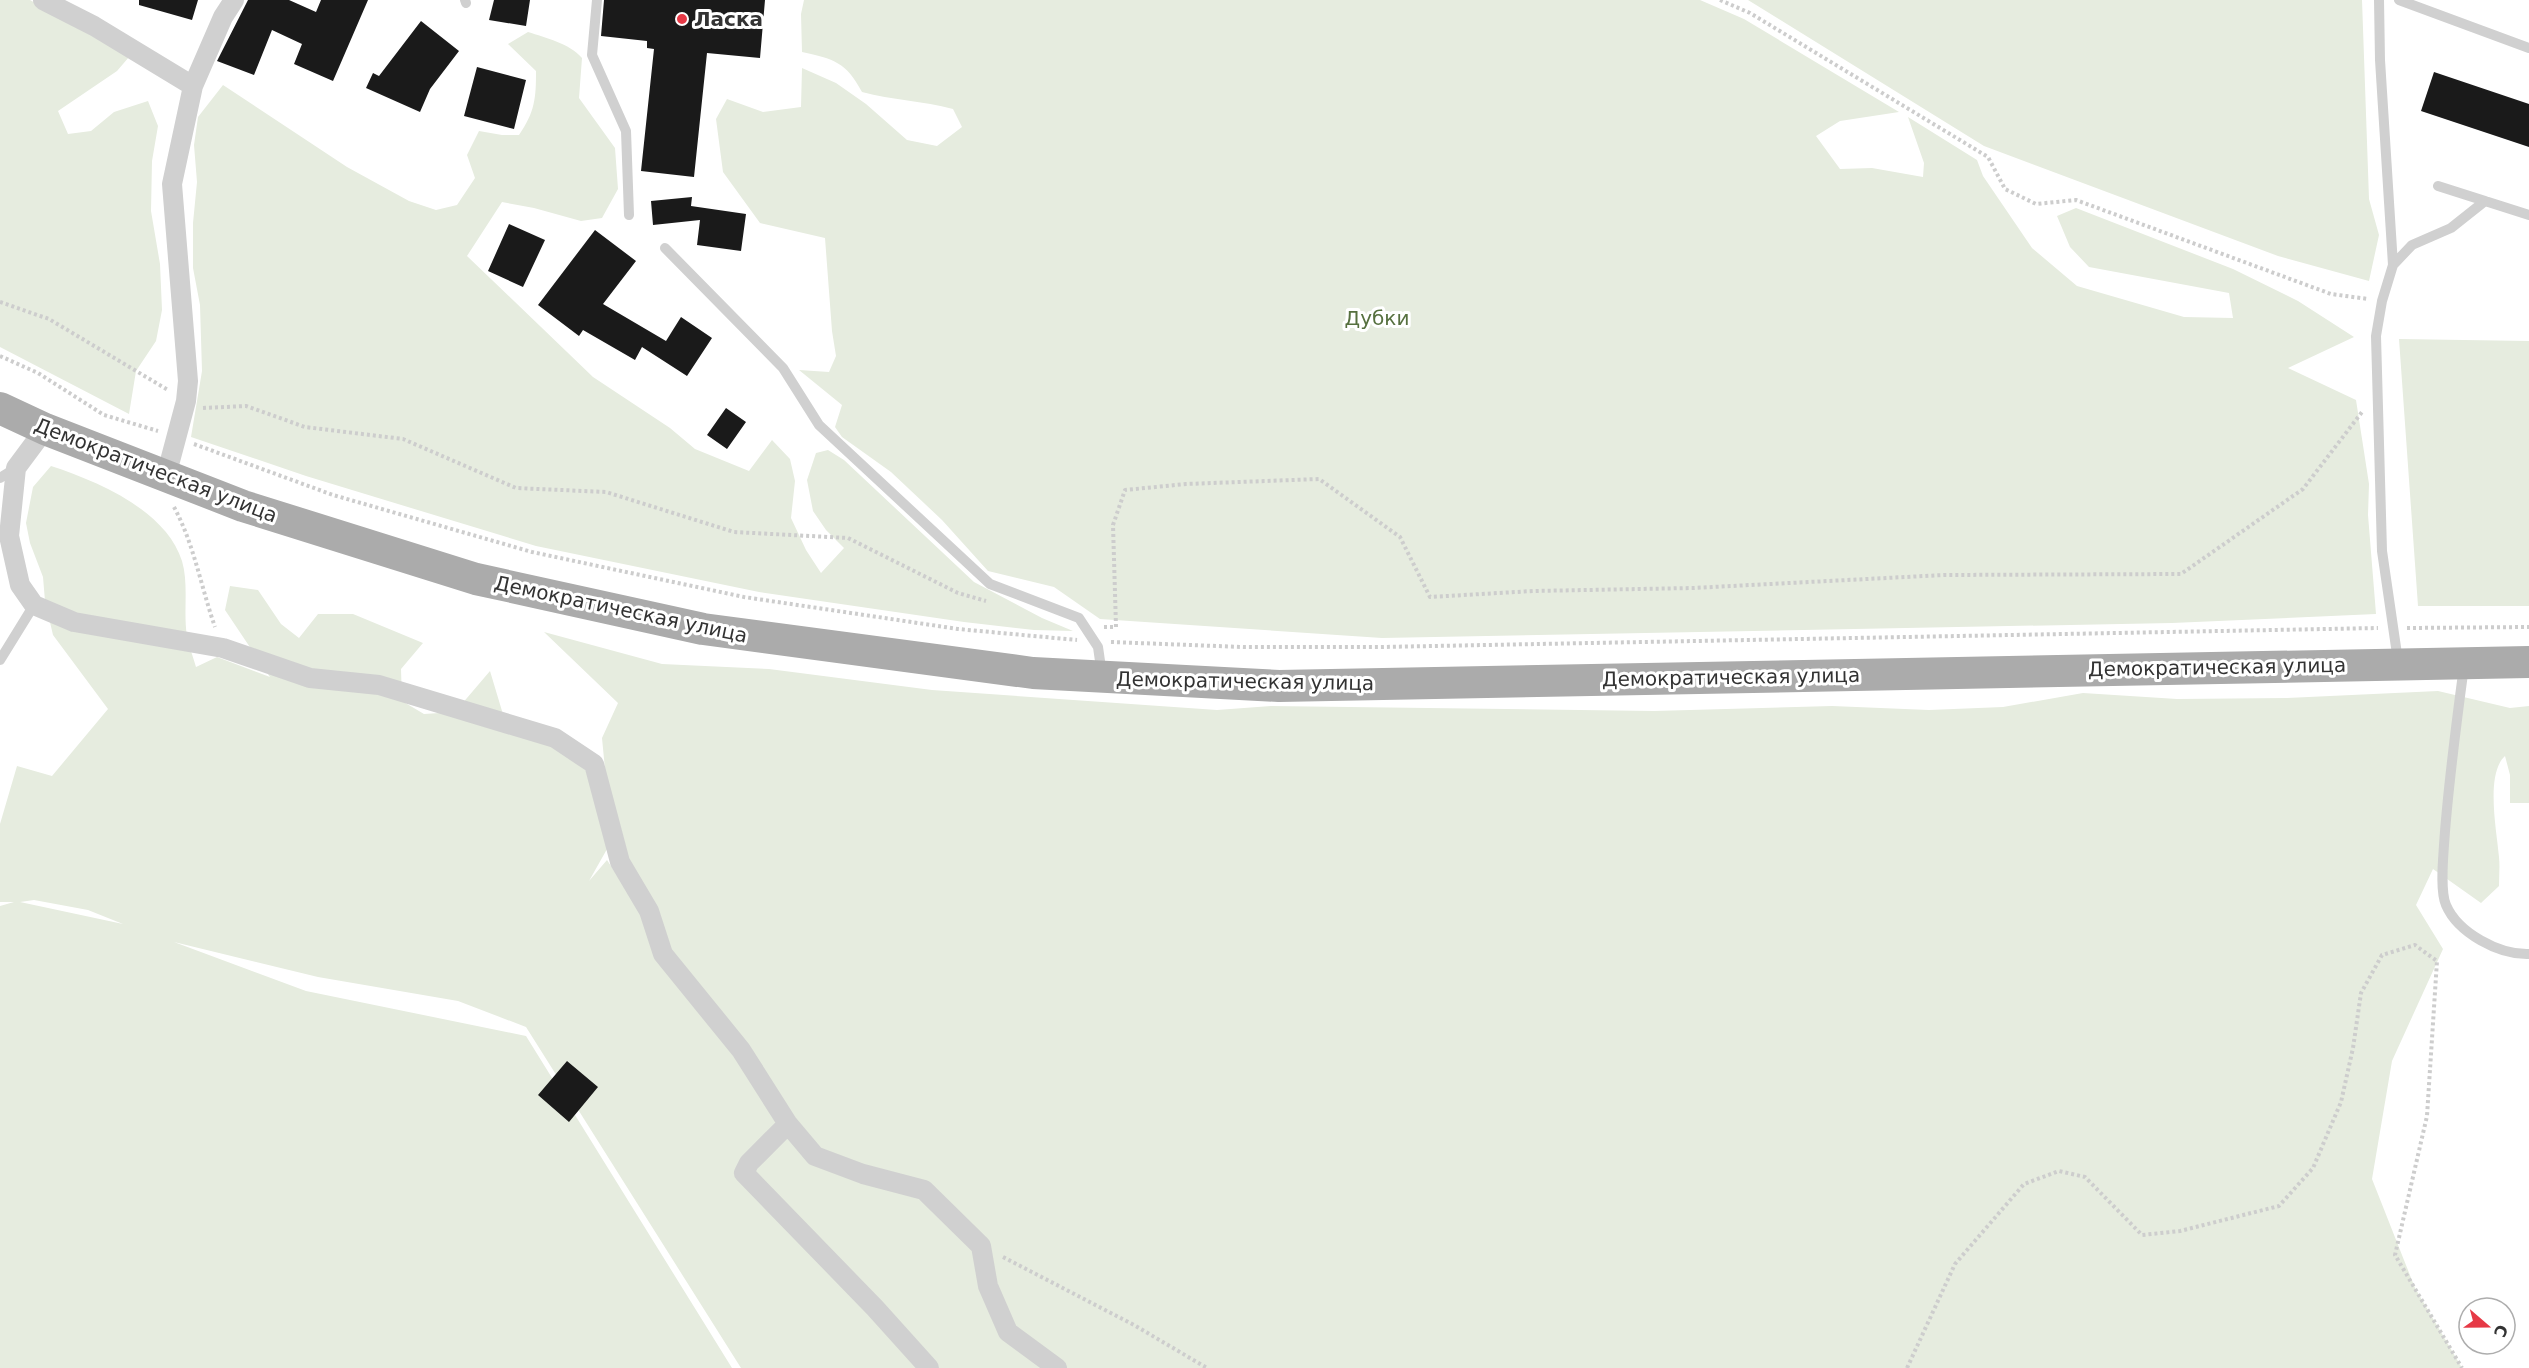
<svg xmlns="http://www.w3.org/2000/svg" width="2529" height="1368" font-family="'DejaVu Sans',sans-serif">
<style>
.green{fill:#e6ecdf;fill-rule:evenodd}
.building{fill:#1a1a1a}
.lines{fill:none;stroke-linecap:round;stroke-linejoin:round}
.path{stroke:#cdcdcd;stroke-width:4;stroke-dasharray:3 3;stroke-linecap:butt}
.lane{stroke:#d0d0d0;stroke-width:10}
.street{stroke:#d0d0d0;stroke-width:20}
.primary{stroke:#ababab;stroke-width:32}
.poi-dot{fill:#e63946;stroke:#fff;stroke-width:2}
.labels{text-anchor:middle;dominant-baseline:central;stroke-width:6;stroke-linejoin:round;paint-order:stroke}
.poi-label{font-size:20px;font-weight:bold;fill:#333;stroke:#fff;text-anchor:start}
.park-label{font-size:20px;fill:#56703f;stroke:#fff}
.street-label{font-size:20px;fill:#333;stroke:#fff}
</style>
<rect width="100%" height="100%" fill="#fff"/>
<!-- green -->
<path class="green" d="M0,0H30L129,57L117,71L58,111L68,134L91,131L114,112L148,101L158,126L152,161L151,211L160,264L162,310L156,341L136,371L129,414L0,347Z
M804,0H1700L1744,19L1899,112L1840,121L1816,136L1840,169L1872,168L1923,177L1924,163L1908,117L1977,160L1983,176L2032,248L2077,286L2184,317L2233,318L2229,293L2089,267L2070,247L2057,216L2076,208L2233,269L2298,301L2354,337L2288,368L2356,400L2369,484L2368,515L2376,614L2172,623L1382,638L1100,619L1054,587L988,571L942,520L891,472L842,437L835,427L842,405L799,370L829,372L836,356L832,331L825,238L760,223L723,172L716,119L727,99L763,112L801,107L802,68L836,83L866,104L907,140L937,146L962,127L953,109C923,101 892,100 862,92C846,62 834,59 802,52L801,14Z
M1748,0H2362L2369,199L2379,235L2369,281L2278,256L1984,146Z
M528,32C546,38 569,43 582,58L579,98L615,148L618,189L602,218L581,221L534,208L502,202L467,256L593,377L670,428L695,449L749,471L772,440L790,459L795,481L791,518L806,550L821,573L844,548L826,530L813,511L807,480L816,453L828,450L844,460L974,582L1042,618L1073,631L1034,630L964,622L759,592L536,546L306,476L191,437L202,371L200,305L193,268V223L197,182L194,145L198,117L223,85L347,167L409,201L436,210L457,205L475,178L467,155L479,131L502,135H519C535,112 536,98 536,71L508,44Z
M2399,339L2529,341V606H2418Z
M51,466C97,481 166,510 182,561C189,585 183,612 187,636C189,646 193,657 196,667L217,657L270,677L225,610L230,586L258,590L281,624L299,638L318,614H353L423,643L401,669L402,701L424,714L455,712L490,671L508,731L567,744L596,785L611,842L589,881L607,860L640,910L607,790L602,738L618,703L544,632L662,664L769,669L932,690L1217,710L1271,706L1654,711L1832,706L1929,710L2003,707L2083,693L2177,699L2287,698L2438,691L2510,708L2529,706V803H2510V775L2505,756C2485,774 2497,832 2499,857C2500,867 2499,876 2499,886L2481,903L2433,869L2416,905L2443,949L2392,1061L2372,1179L2415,1288L2462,1368H741L526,1027L458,1001L318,977L174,942L306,991L526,1036L732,1368H0V906L14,902H0V824L17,766L52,776L108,709L53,635L45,601L43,577L30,543L26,523L33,487ZM34,900L88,910L123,924L20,902Z"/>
<!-- building -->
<path class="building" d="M139,0H198L192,20L139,5Z
M248,0H289L316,12L321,0H368L333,81L294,64L302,44L272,30L254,75L217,61Z
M494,0H530L526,26L489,20Z
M604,0H765L760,58L707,53L694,177L641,171L654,49L647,48V41L601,36Z
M421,21L459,51L430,89L420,112L366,88L373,73L379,76Z
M477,67L526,80L514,129L464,116Z
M2434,72L2529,104V147L2421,111Z
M692,197L691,206L746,214L741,251L697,245L700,220L653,225L651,201Z
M509,224L545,240L523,287L488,271Z
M595,230L636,261L603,304L666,341L681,317L712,338L687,376L642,347L635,360L583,330L579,336L538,305Z
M726,408L746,422L727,449L707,435Z
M567,1061L598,1087L569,1122L538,1095Z"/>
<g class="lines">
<!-- path -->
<path class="path" d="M1720,0L1750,13L1988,157L2005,189L2036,204L2076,200L2331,294L2368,299
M0,302L49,319L168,390
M0,356L38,373L104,415L158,431
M203,408L246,406L305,427L403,439L516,488L606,492L734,532L848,538L958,593L986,601
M194,444L333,495L532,552L744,597L958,629L1077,640
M174,507C194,544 201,587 215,627
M1104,627H1116L1113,525L1125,490L1186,484L1319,479L1400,537L1430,597L1533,591L1693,588L1944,575L2181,574L2303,489L2362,412
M2407,628L2529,627
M1111,642L1243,647H1381L2378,628
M1003,1257L1134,1325L1207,1368
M1907,1368L1955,1264L2024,1184L2059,1171L2085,1177L2142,1235L2180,1231L2279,1206L2313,1168L2341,1102L2353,1048L2361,993L2382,955L2415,945L2437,961L2427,1116L2395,1255L2462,1368"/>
<!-- lane -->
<path class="lane" d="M465,0L466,3
M597,0L592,55L626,131L629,215
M2379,0L2380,60L2393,265L2382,301L2376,336L2382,551L2398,661
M2399,0L2529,48
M2438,186L2529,215
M665,248L783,368L819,425L990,584L1079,618L1098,647L1102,675
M2393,265L2412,245L2451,228L2485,201
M0,478L16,468
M0,660L34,605
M2464,666C2456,726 2448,785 2444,845C2443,861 2440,891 2446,905C2458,933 2499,955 2529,954"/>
<!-- street -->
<path class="street" d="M43,0L94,26L193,86
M45,429L16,468L9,536L20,585L34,605L74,622L223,648L310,678L379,685L555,738L594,764L620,862L649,911L663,954L741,1050L788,1124L749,1163L744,1173L875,1308L929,1368
M166,476L186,401L188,381L172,184L193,86L223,17L234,0
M788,1124L815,1156L863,1174L924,1190L981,1246L988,1286L1008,1332L1057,1368"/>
<!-- primary -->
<path class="primary" d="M0,408L45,429L243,506L476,579L703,629L1033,673L1279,686L2529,662"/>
</g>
<!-- markers -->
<circle class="poi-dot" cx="682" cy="19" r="6"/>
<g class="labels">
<!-- poi labels -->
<g class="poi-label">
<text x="694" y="19">Ласка</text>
</g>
<!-- park labels -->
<g class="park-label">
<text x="1377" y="318">Дубки</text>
</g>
<!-- street labels -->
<g class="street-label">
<text transform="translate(156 470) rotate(21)">Демократическая улица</text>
<text transform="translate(621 609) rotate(12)">Демократическая улица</text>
<text transform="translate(2217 667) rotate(-1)">Демократическая улица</text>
<text transform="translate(1731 677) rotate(-1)">Демократическая улица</text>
<text transform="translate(1245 681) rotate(1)">Демократическая улица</text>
</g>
</g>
<!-- north arrow -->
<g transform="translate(2487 1326) rotate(110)"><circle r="28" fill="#ffffff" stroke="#adadad" stroke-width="1.5"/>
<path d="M0-4.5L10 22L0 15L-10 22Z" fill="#e63946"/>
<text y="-9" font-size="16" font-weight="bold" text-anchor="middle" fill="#333333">С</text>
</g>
</svg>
